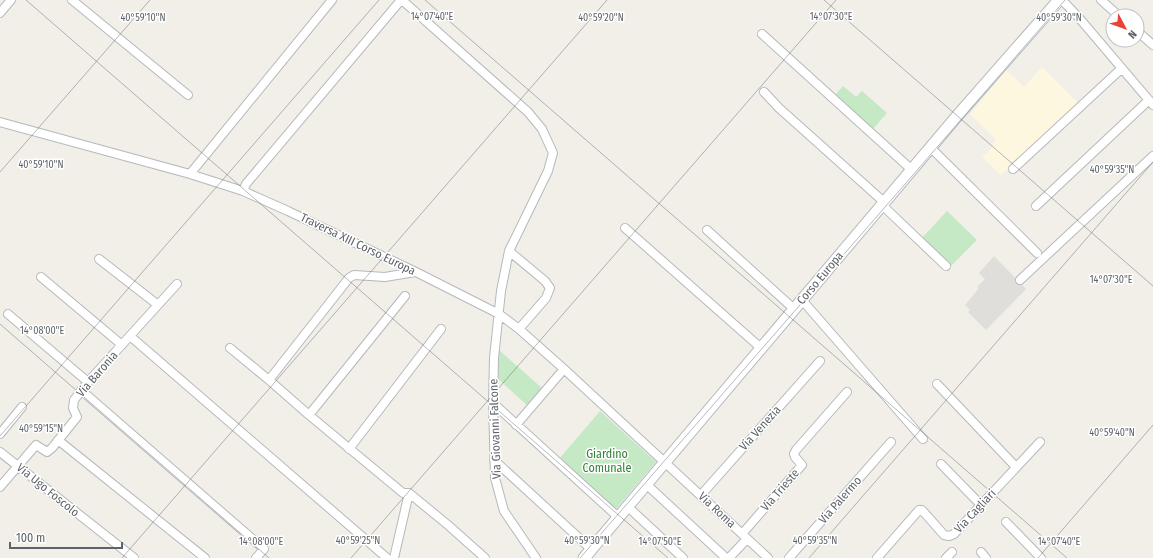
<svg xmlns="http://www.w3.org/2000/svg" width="1153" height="558" font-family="'Fira Sans Condensed',sans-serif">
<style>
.commercial{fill:#fef7e0}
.industrial{fill:#e0deda}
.green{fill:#c5e8c5}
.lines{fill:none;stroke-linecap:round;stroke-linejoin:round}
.street-casing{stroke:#b5b8bc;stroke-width:10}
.secondary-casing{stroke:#b6babf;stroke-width:13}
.street{stroke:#fff;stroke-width:8}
.secondary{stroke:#fff;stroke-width:11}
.ticks{fill:none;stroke:#5f6368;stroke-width:1;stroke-opacity:0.45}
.labels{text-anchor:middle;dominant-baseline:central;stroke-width:3;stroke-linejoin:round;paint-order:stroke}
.street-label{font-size:12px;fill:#5f6368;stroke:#fff}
.park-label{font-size:12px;fill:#348238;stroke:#fff}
.ticks-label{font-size:10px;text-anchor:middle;fill:#5f6368;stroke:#fff;stroke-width:3;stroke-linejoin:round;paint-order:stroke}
</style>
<rect width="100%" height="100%" fill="#f1efe8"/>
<!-- commercial -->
<path class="commercial" d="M1042,67L1078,103L1001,175L982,157L994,146L992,144L996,140L970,114L1006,70L1024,87Z"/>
<!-- industrial -->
<path class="industrial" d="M994,256L1026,289L986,330L968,312L970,310L965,305L979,288L977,287L985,279L979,273Z"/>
<!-- green -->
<path class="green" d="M843,86L856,97L862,91L887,113L873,129L835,95Z
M947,211L977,240L951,266L922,238Z
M499,350L543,389L528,406L497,378Z
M600,411L656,462L615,510L559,459Z"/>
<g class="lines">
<defs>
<path id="street" d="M72,0L188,95
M402,0L528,112L542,129L553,153L548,171L509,251L501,291L494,358L493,403L495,478L504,511L536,558
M1062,0L1080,19L1153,105
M1101,0L1119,16
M0,13L11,0
M1137,31L1153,45
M762,34L912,170
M764,92L779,108L884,202
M0,122L190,174L243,191L288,211L416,272L499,314L519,329L564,369L768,558
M931,148L1037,253
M1013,169L1121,69
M190,174L332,0
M243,191L246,184L401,0
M882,205L946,266
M1036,206L1149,100
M625,228L761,348
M707,230L794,309
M509,251L545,281L550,288L546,298L519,329
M99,259L158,305
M41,277L122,345
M1020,280L1153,156
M802,300L923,439
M8,314L88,382
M130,336L387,558
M230,348L269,380L309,415L403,493H409L448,525L485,558
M269,380L349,278L354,275L385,277L415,272
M937,384L1016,467
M81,390L264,549L256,558
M493,403L618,517
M309,415L405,296
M516,425L564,369
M0,434L22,407
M58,440L205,558
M349,449L441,329
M0,452L134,558
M494,460L591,549
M941,464L981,505
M646,484L726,558
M0,487L36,445L47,452L52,448L77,417L73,408L74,400L88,382L177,284
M701,495L820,361
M627,506L683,558
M1006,522L1041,558
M742,534L802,465L795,457L794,454L796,450L847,392
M981,552L986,558
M394,558L409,493
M729,558L747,539
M789,558L891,442
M877,558L919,510H922L944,535L949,536L954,534L1040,442
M946,558L952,552"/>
<path id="secondary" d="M584,558L958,115L1059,0"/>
</defs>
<!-- street casing -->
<use href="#street" class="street-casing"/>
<!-- secondary casing -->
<use href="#secondary" class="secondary-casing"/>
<!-- street -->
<use href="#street" class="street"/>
<!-- secondary -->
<use href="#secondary" class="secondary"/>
</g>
<!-- ticks -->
<path class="ticks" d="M26,0L668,558M425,0L1067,558M824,0L1153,286M0,172L150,0M0,324L269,558M0,436L379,0M122,558L607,0M351,558L836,0M580,558L1065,0M809,558L1153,162M1038,558L1153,425"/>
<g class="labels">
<!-- street labels -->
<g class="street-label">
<text transform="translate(358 244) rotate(26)">Traversa XIII Corso Europa</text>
<text transform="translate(820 278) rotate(-50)">Corso Europa</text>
<text transform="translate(97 374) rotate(-49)">Via Baronia</text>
<text transform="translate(760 428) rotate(-48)">Via Venezia</text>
<text transform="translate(495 429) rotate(-92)">Via Giovanni Falcone</text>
<text transform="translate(48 490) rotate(39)">Via Ugo Foscolo</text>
<text transform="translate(780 490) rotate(-49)">Via Trieste</text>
<text transform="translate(840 500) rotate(-49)">Via Palermo</text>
<text transform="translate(717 510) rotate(43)">Via Roma</text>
<text transform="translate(975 511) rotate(-47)">Via Cagliari</text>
</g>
<!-- park labels -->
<g class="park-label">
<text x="607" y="454">Giardino<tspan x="607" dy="14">Comunale</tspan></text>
</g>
</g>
<g class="ticks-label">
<text x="432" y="20">14°07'40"E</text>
<text x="831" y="20">14°07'30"E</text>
<text x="143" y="21">40°59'10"N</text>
<text x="1059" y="21">40°59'30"N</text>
<text x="601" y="21">40°59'20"N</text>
<text x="41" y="168">40°59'10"N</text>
<text x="1112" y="173">40°59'35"N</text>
<text x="1111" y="283">14°07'30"E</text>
<text x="42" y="334">14°08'00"E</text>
<text x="41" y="432">40°59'15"N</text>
<text x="1112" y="436">40°59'40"N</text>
<text x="358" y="544">40°59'25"N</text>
<text x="587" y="544">40°59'30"N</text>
<text x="815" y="544">40°59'35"N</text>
<text x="261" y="545">14°08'00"E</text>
<text x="660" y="545">14°07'50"E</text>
<text x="1059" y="545">14°07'40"E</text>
</g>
<!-- north arrow -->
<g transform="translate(1125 28) rotate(131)"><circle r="19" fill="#ffffff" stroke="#bfc1c3"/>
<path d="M0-3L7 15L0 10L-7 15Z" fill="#ea4335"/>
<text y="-6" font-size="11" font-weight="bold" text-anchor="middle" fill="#5f6368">N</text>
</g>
<!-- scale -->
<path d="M10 542v6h112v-6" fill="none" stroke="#5f6368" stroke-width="2"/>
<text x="16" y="542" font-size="12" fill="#5f6368" stroke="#ffffff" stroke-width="3" paint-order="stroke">100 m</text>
</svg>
